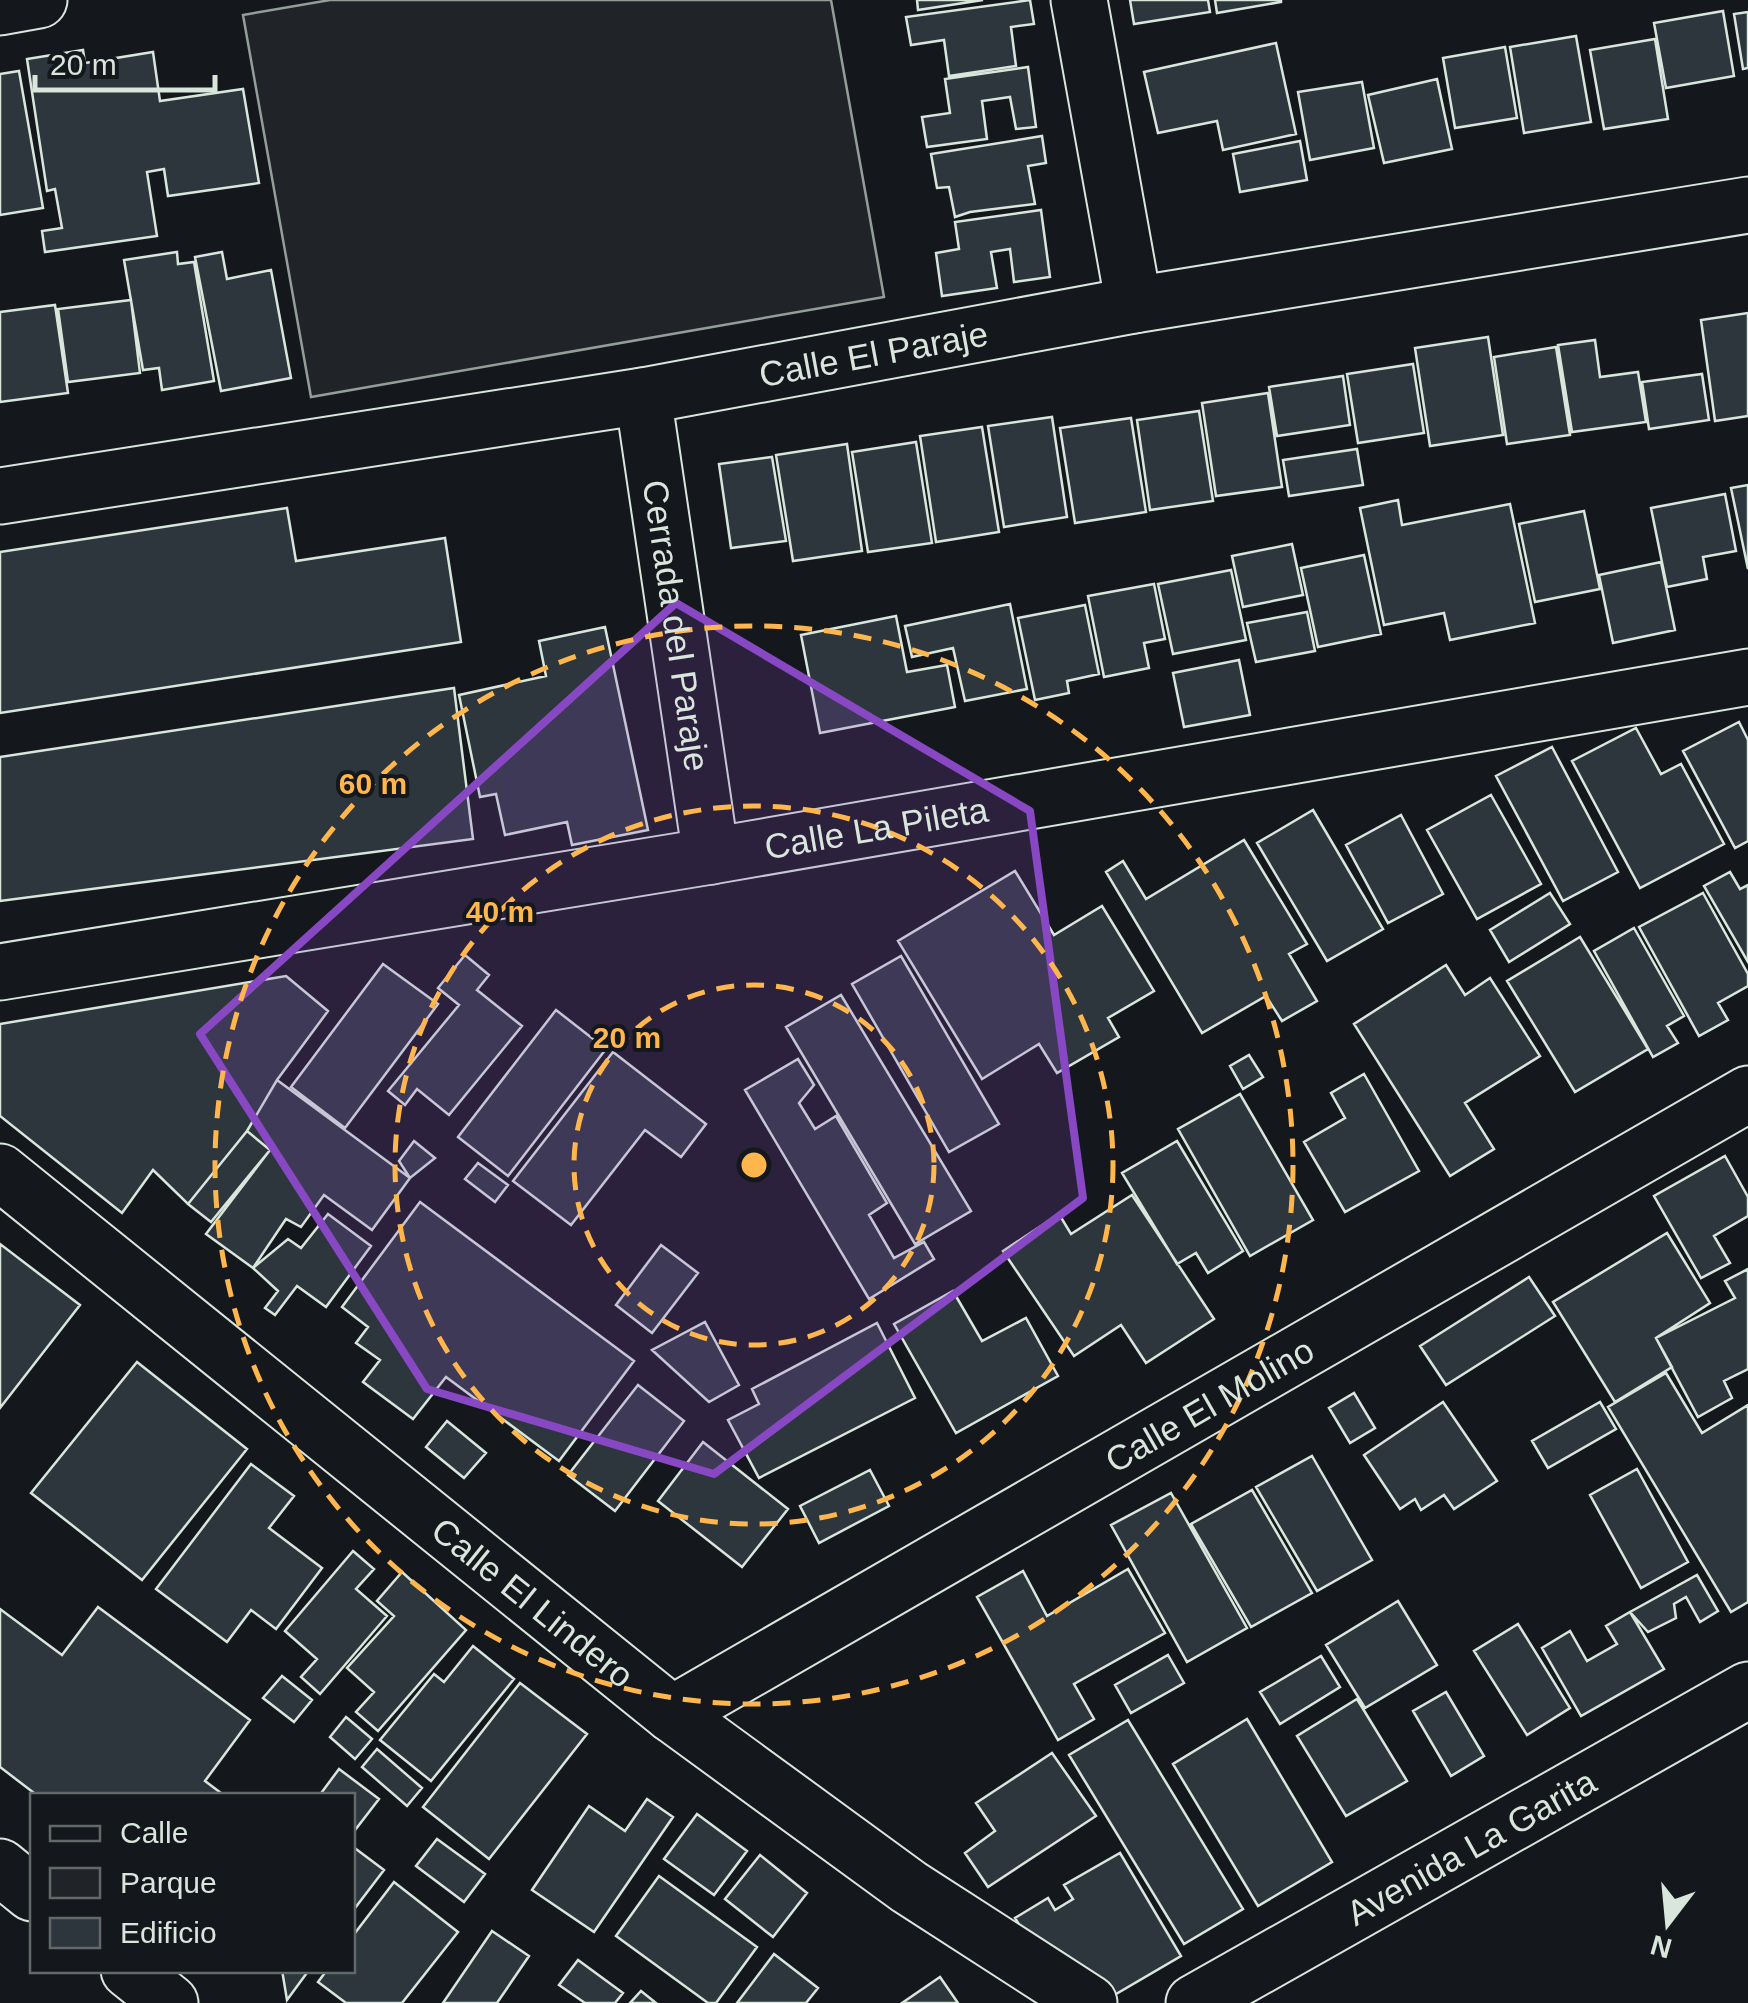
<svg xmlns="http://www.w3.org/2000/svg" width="1748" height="2003" font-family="Helvetica,sans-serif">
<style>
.green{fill:#202428;stroke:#939e99;stroke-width:2.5}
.building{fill:#2c363c;stroke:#d8e6dc;stroke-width:2.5}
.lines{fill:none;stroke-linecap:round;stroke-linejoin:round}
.minor-casing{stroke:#d8e6dc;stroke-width:59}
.secondary-casing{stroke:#d8e6dc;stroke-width:59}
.minor{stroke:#14181c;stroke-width:55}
.secondary{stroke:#14181c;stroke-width:55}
.marked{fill:#8948c3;fill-opacity:0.2;stroke:#8948c3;stroke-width:8;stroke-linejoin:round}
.ring{fill:none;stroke:#ffb74d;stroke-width:5;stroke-dasharray:18 12}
.labels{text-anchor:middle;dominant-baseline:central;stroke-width:8;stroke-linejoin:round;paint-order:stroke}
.street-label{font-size:35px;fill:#d8e6dc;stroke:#14181c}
.centre{fill:#ffb74d;stroke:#14181c;stroke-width:5}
.ring-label{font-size:30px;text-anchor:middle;font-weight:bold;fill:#ffb74d;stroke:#14181c;stroke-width:8;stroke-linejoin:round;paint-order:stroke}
</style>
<rect width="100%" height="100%" fill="#14181c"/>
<!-- green -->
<path class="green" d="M330,0H831L884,297L311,397L243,15Z"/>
<!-- building -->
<path class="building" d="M917,0H983L918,10Z
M1030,0L1034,24L1011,27L1016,66L949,76L944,40L911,45L906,17Z
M1130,0H1208L1210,12L1134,24Z
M1215,0H1281V2L1217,13Z
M1723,11L1734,76L1666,88L1654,23Z
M1748,12V68L1743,69L1734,14Z
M1576,36L1591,122L1524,133L1510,47Z
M1655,39L1668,119L1604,129L1590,50Z
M1276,43L1296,134L1223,150L1217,121L1158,133L1144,72Z
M1505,47L1517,118L1455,128L1443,58Z
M83,50L85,63L153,52L160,101L243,89L259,183L168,196L164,169L147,172L157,236L45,252L42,231L62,228L55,189L47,191L27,59Z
M1028,67L1036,127L1016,129L1010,97L982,101L987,139L927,147L922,117L950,113L945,79Z
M19,71L43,208L0,215V74Z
M1437,79L1452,149L1384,163L1368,95Z
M1362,82L1374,148L1310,160L1298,92Z
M1042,136L1046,163L1028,166L1035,204L970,212L955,217L949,187L937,188L931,154Z
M1300,141L1307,180L1240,192L1233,154Z
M1041,210L1050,277L1014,282L1010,249L991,252L997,288L942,296L936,253L959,249L955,222Z
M177,252L178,264L194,262L214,381L162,390L159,368L143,370L124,260Z
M222,252L227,279L271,270L291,378L221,391L195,257Z
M131,300L140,373L68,382L58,309Z
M55,305L68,393L0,402V312Z
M1748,313V416L1715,421L1701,320Z
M1488,337L1503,435L1430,446L1415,348Z
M1595,340L1600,377L1638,372L1646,422L1572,432L1558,345Z
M1556,347L1570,435L1507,444L1494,357Z
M1413,364L1424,433L1358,443L1347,374Z
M1702,374L1709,420L1649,429L1642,382Z
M1343,376L1350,425L1277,436L1269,387Z
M1268,393L1282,487L1216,496L1202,403Z
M1199,411L1213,501L1150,510L1137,420Z
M1052,417L1067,517L1004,527L988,426Z
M1131,418L1146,512L1075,523L1060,428Z
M982,427L999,532L936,542L920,436Z
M916,442L932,543L868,552L852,452Z
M847,444L862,551L793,561L776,455Z
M1357,449L1363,485L1289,496L1283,460Z
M772,457L786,541L731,548L719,464Z
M1748,485V569L1731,488Z
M1725,494L1736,551L1703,557L1707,579L1667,587L1651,508Z
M1398,500L1402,525L1510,504L1535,623L1450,640L1444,613L1384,625L1360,508Z
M287,508L296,561L445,538L461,642L0,713V552Z
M1584,511L1600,589L1535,602L1519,524Z
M1292,544L1303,595L1243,607L1232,556Z
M1364,555L1381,634L1318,647L1301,568Z
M1661,562L1675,630L1613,643L1599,575Z
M1231,570L1246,640L1173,654L1158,584Z
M1154,584L1165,639L1144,643L1149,668L1104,677L1088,596Z
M1010,604L1027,689L965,701L953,648L912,657L905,626Z
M1085,605L1099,674L1067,681L1069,693L1035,700L1018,618Z
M1307,612L1315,651L1256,662L1247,623Z
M896,616L907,672L947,665L955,707L820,733L801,635Z
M605,627L648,830L572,845L567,822L505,835L496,794L480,797L459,695L546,676L539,641Z
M1239,660L1250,715L1184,727L1173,673Z
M454,688L473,839L0,901V757Z
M1739,722L1748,740V841L1735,848L1683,751Z
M1636,728L1661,774L1681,764L1724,844L1640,888L1572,761Z
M1552,747L1618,872L1563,901L1496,776Z
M1491,795L1541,884L1477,919L1427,830Z
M1313,810L1383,929L1327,961L1257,843Z
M1401,815L1443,894L1388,923L1346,845Z
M1244,840L1307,944L1289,954L1317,1001L1282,1021L1266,996L1202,1033L1106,872L1123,861L1146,899Z
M1015,871L1054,935L1102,906L1154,991L1108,1018L1119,1037L1057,1073L1039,1044L982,1079L898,941Z
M1730,872L1740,889L1748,885V962L1704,886Z
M1550,893L1570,924L1509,962L1490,930Z
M1703,893L1748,974V986L1718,1003L1728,1020L1699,1036L1639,927Z
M1634,928L1684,1016L1667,1026L1678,1043L1653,1057L1594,951Z
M1580,937L1648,1049L1575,1092L1507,981Z
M465,955L489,975L477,990L522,1026L449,1115L417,1089L405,1105L388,1091L459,1005L438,988Z
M901,956L999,1124L949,1152L852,984Z
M383,964L438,1004L345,1128L291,1087Z
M1446,965L1465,995L1490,978L1540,1056L1465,1103L1494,1149L1450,1176L1354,1024Z
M286,976L328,1011L277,1080L247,1131L188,1204L153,1170L122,1213L0,1116V1024Z
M841,995L971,1211L915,1244L786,1027Z
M556,1010L606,1049L508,1176L458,1137Z
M613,1052L706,1124L681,1157L645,1130L571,1225L513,1181Z
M1249,1055L1263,1077L1243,1089L1230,1066Z
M798,1059L814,1085L799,1103L815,1129L836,1116L887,1203L869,1215L894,1258L924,1242L934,1259L869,1299L745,1090Z
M1364,1074L1419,1171L1345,1212L1304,1142L1345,1118L1331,1093Z
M277,1080L410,1178L372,1230L324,1195L301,1227L286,1219L253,1268L206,1234L270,1150L247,1131Z
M1240,1094L1313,1220L1250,1256L1178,1129Z
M247,1131L270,1150L211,1222L188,1204Z
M414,1141L435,1158L410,1178L399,1161Z
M1177,1141L1243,1251L1208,1273L1196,1253L1177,1264L1122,1173Z
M1725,1156L1748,1197V1216L1714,1236L1730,1263L1701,1278L1654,1196Z
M478,1163L508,1185L495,1202L465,1179Z
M1132,1195L1214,1319L1146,1363L1121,1325L1074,1356L1003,1251L1059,1214L1071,1234Z
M420,1202L634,1361L559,1461L446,1377L413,1419L363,1382L380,1360L356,1343L368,1327L342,1307Z
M328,1214L371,1246L326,1307L297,1286L275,1315L265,1308L278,1291L253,1268L288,1239L301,1248Z
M1667,1233L1710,1303L1656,1338L1672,1367L1615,1402L1553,1302Z
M0,1244L80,1305L0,1408Z
M661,1245L698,1273L652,1333L616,1305Z
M1748,1269V1369L1724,1381L1732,1398L1698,1417L1656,1338L1735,1298L1725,1281Z
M1529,1277L1555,1316L1446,1385L1420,1346Z
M953,1291L982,1341L1026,1318L1058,1376L956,1433L894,1324Z
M705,1322L739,1385L709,1402L652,1350Z
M877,1323L915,1398L759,1478L728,1420L759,1404L752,1389Z
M137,1362L247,1449L142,1580L31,1493Z
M1666,1373L1702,1433L1748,1405V1602L1731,1612L1608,1407Z
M638,1385L684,1421L615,1511L568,1475Z
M1354,1393L1375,1428L1350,1443L1329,1408Z
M1443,1402L1497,1481L1454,1509L1444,1495L1421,1510L1415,1499L1400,1509L1364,1455Z
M1600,1402L1616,1429L1548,1468L1532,1441Z
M447,1421L486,1453L464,1478L426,1447Z
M703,1442L788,1509L742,1567L658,1501Z
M1312,1456L1372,1560L1317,1591L1256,1487Z
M251,1464L294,1496L269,1528L322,1568L276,1629L251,1610L227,1642L156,1589Z
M1637,1469L1688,1562L1641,1588L1590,1495Z
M870,1470L889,1506L819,1543L800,1506Z
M1252,1490L1312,1593L1251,1627L1191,1524Z
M1171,1493L1247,1628L1187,1662L1111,1525Z
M353,1551L374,1569L356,1589L387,1616L320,1694L301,1677L317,1659L285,1631Z
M1128,1569L1165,1633L1074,1684L1094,1719L1058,1740L977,1597L1023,1571L1047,1616Z
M402,1572L466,1630L378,1731L356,1712L374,1692L347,1668L394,1616L377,1601Z
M1697,1575L1718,1611L1700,1622L1686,1597L1674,1604L1676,1618L1648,1632L1630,1612Z
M1398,1601L1437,1665L1365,1708L1326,1645Z
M98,1607L250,1720L205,1781L225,1796H38L0,1767V1609L62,1655Z
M1630,1612L1664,1669L1581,1716L1542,1648L1570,1631L1587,1661L1617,1644L1606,1626Z
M1518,1624L1570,1708L1527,1735L1474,1651Z
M473,1646L514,1679L431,1781L380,1740L434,1674L444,1682Z
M1168,1655L1184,1683L1131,1713L1115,1685Z
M1321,1656L1340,1687L1280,1724L1260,1692Z
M282,1676L312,1700L294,1722L263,1698Z
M520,1683L587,1734L489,1859L423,1807Z
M1446,1692L1484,1756L1451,1776L1413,1711Z
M1357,1699L1407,1781L1346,1816L1297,1736Z
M346,1717L372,1739L355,1759L330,1737Z
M1247,1719L1332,1862L1258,1906L1173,1764Z
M1128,1720L1243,1909L1184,1944L1069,1755Z
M377,1749L422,1788L407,1806L362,1767Z
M1052,1753L1096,1816L988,1887L965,1853L995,1831L976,1803Z
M339,1769L379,1799L352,1834V1796H319Z
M647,1799L673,1817L594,1932L532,1890L589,1806L625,1831Z
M697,1814L747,1851L714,1895L664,1859Z
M437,1839L485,1874L464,1902L416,1866Z
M352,1846L384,1870L352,1912Z
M1120,1853L1181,1956L1104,2001L1037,1954L1015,1918L1048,1898L1055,1910L1073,1899L1064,1885Z
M760,1855L807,1893L773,1937L725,1899Z
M659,1876L757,1947L716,2003H708L616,1936Z
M394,1882L458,1932L402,2003H346L318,1982L327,1970H352V1937Z
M492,1931L529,1956L497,2003H443Z
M774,1954L818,1988L806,2003H737Z
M578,1960L623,1993L615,2003H585L559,1985Z
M282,1970H309L287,2000Z
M940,1977L958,2003H902Z
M641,1991L656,2003H630Z"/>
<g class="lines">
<defs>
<g id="minor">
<path d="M1079,0L1134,305"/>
<path d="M0,7L39,0"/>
<path id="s1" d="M643,396L711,856"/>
<path id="s2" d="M0,496L643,396L1134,305L1748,205"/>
<path id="s3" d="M0,972L711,856L1748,677"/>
<path id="s4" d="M0,1172L672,1714L909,1887L1089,2003"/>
<path id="s5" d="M672,1714L1748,1094"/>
<path id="s6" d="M1194,2003L1748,1690"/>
</g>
<path id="secondary" d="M0,1867L32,1893
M129,1970L170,2003"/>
</defs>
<!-- minor casing -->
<use href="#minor" class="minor-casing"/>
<!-- secondary casing -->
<use href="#secondary" class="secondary-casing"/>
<!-- minor -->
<use href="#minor" class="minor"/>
<!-- secondary -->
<use href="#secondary" class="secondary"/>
</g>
<!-- marked area -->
<path class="marked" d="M676,603L1030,811L1083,1198L714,1474L427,1389L200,1034Z"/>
<!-- distance rings -->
<g class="ring">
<circle cx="754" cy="1165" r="180"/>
<circle cx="754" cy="1165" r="359"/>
<circle cx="754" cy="1165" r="539"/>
</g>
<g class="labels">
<!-- street labels -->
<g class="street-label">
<text stroke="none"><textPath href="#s2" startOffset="885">Calle El Paraje</textPath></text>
<text stroke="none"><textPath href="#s1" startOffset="232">Cerrada del Paraje</textPath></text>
<text stroke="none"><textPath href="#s3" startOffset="888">Calle La Pileta</textPath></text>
<text stroke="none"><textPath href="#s5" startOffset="620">Calle El Molino</textPath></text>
<text stroke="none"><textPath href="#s4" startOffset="685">Calle El Lindero</textPath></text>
<text stroke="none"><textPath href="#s6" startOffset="318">Avenida La Garita</textPath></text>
</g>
</g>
<circle cx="754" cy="1165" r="15" class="centre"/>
<g class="ring-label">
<text x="373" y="794">60 m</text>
<text x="500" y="922">40 m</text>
<text x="627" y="1048">20 m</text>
</g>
<!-- legend -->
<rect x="30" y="1793" width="325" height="180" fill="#14181c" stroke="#626a69" stroke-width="2.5"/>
<rect x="50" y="1826" width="50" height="15" fill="#14181c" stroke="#626a69" stroke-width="2.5"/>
<text x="120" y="1843" font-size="30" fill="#d8e6dc">Calle</text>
<rect x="50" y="1868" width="50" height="30" fill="#202428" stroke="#626a69" stroke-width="2.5"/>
<text x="120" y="1893" font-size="30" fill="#d8e6dc">Parque</text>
<rect x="50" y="1918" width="50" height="30" fill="#2c363c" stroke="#626a69" stroke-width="2.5"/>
<text x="120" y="1943" font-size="30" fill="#d8e6dc">Edificio</text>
<!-- north arrow -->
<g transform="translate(1668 1923) rotate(196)" stroke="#14181c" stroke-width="8" paint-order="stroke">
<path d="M0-8L18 38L0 25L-18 38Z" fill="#d8e6dc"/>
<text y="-15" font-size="28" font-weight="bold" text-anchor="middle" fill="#d8e6dc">N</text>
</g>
<!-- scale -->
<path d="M35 75v15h180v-15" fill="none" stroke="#d8e6dc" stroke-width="5"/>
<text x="50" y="75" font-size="30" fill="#d8e6dc" stroke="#14181c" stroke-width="8" paint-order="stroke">20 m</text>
</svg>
